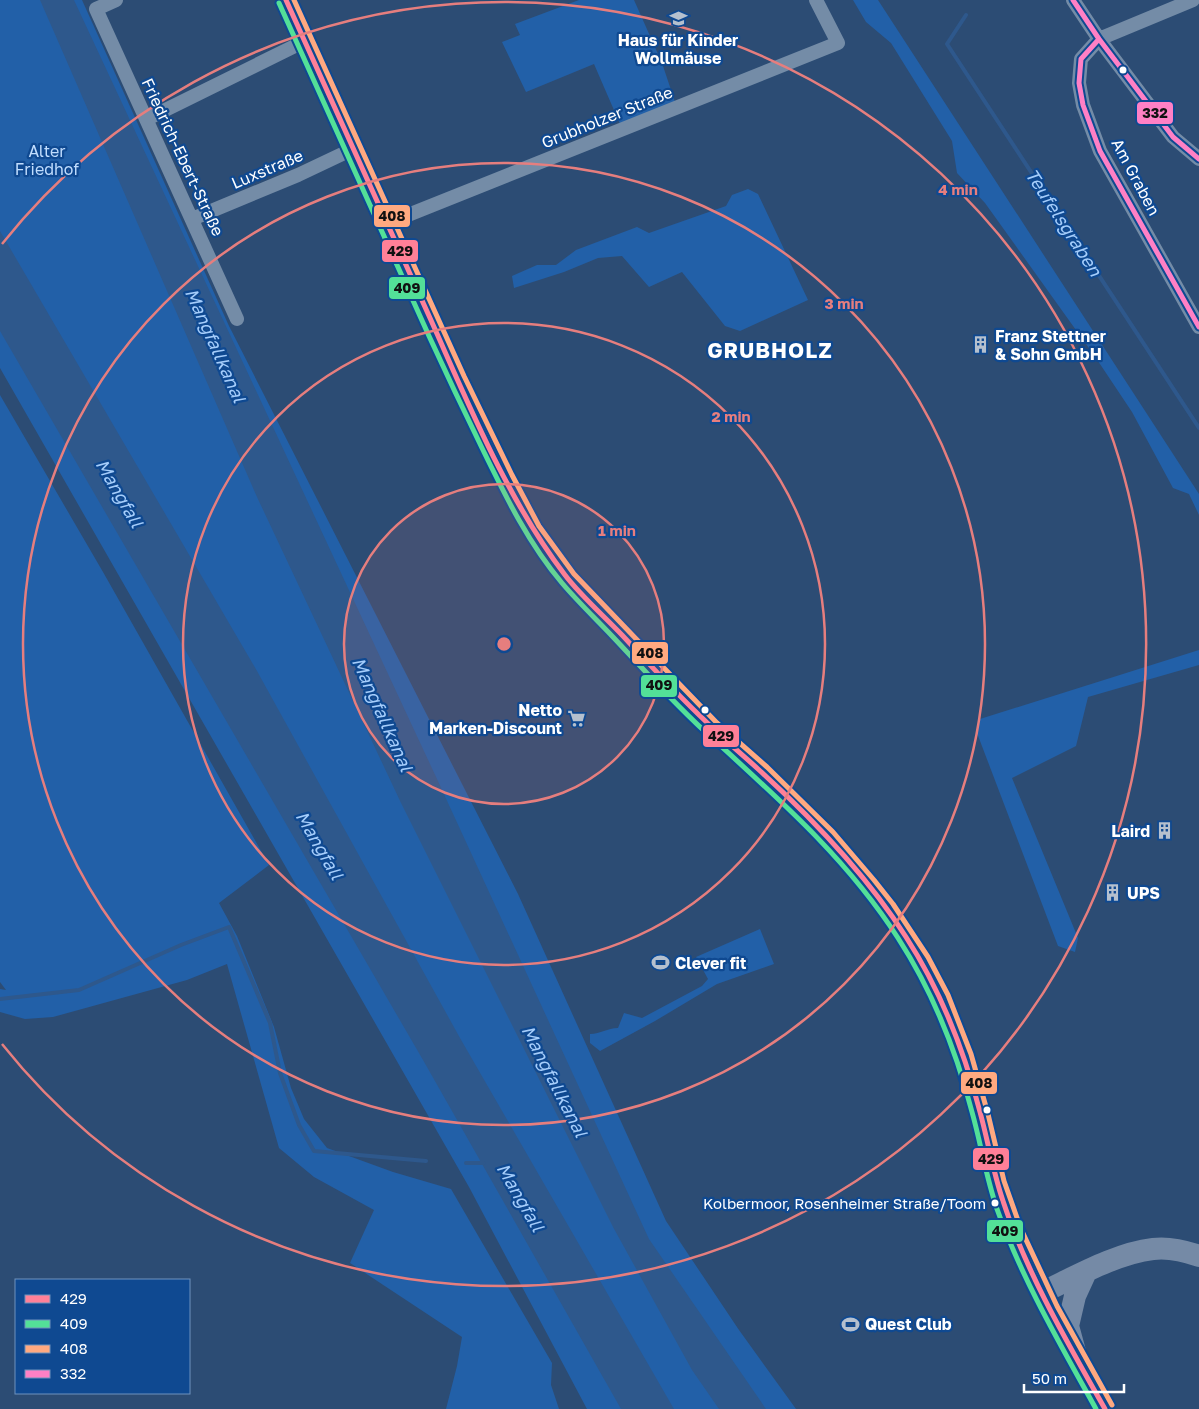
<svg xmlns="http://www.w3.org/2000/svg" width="1199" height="1409" font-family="'Golos Text',sans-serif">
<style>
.green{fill:#2260a8}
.water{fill:#2e588c}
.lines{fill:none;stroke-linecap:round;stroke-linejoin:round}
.stream{stroke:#2e588c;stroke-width:4}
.minor{stroke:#748ca7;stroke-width:14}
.trunk{stroke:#758aa6;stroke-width:22}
.bus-1-casing{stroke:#0f4991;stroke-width:9}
.bus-2-casing{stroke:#0f4991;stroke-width:9}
.bus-3-casing{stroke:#0f4991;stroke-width:9}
.bus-4-casing{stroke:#0f4991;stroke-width:9}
.bus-1{stroke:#ff8098;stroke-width:5}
.bus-2{stroke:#53e098;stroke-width:5}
.bus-3{stroke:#ffa980;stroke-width:5}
.bus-4{stroke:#ff80c5;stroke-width:5}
.ring{fill:none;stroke:#e67e7e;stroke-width:2.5}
.bus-dot{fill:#fff;stroke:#0f4991;stroke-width:2}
.labels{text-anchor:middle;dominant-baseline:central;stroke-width:4.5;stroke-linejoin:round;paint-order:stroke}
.bus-label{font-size:15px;fill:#fff;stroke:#0f4991;text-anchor:end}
.poi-label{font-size:16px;font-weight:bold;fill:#fff;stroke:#0f4991;text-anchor:start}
.street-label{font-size:16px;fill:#fff;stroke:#0f4991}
.park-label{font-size:16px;fill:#c0ddfe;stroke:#0f4991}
.water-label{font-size:18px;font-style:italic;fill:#a5cdfb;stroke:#0f4991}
.district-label{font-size:21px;font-weight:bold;letter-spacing:1px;fill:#fff;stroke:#0f4991}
.centre{fill:#e67e7e;stroke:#0f4991;stroke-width:2.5}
.ring-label{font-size:15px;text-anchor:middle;font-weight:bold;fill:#e67e7e;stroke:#0f4991;stroke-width:4.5;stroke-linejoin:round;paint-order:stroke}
.line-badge{stroke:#0f4991;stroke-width:2}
.pale-badge-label{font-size:14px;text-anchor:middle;font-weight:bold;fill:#111}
</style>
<rect width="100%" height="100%" fill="#2c4c74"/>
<!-- green -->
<path class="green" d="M0,0H82L229,326L518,894L666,1221L739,1330L796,1409H587L469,1187L0,368Z
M579,0H634L662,63L675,102L620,124L594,64L526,92L502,42L520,35L515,24Z
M853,0H878L1199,494V515L1189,494L1173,488L1132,412L1096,358L985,203L957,173L952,141L891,43L866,22Z
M748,189L758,194L808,300L740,331L725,326L682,272L649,287L622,256L598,258L564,272L514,288L512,276L537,265H556L576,250L637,227L649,233L726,206L732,195Z
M0,395L103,572L269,865L219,903L237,936L274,1027L291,1088L304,1119L327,1148L393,1172L451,1189L552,1363L551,1385L559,1409H446L457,1366L462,1337L350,1263L374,1210L314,1177L279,1148L227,964L187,980L53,1017L25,1019L0,1012V989L6,990L0,982Z
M1199,650V665L1088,697L1076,746L1012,778L1078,938L1075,952L1058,946L977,733L980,719Z
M760,929L774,964L717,984L655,1021L600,1051L590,1043V1034C601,1034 607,1028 618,1028L624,1013L642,1018L702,986L708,979L696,957Z"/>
<!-- water -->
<path class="water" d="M40,0H74L437,779L649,1239L766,1409H719L692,1370L613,1227L401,803L257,497Z
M0,231L257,671L460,1038L674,1409H621L423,1060L0,331Z"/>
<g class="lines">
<!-- stream -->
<path class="stream" d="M966,15L947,44L1199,428
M0,999L79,990L181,945L229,927L270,1023L280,1073L299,1125L314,1151L426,1161
M466,1163H484"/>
<!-- minor -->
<path class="minor" d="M116,0L96,9L237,319
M286,0L457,379L505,478L533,530L568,579C616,628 662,680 712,728C728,743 746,757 762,772C822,828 880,889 921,961C950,1009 967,1063 981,1116C988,1146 994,1176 1004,1205C1029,1277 1068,1343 1105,1409
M1073,0L1099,39L1173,137L1199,159
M1193,0L1099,39L1081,59L1079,83L1083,105L1100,151L1199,327
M147,119L305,41
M192,219L298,175L355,148
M388,223L838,43L816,0"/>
<!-- trunk -->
<path class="trunk" d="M1041,1293C1075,1277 1117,1253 1153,1249C1169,1247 1185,1251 1199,1256
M1077,1359L1068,1326L1075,1296L1086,1272"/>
<defs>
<path id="bus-1" d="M286,0C334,106 382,212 430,318C469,405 507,499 565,575C581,596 603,615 622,635C652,667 682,700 715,730C729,744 744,756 758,769C813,819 866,874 906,937C941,991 964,1050 980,1112C988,1141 993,1172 1003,1201C1027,1274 1067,1342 1105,1409"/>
<path id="bus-2" d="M279,3C329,114 379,225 429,336C446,373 464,411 482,448C505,495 528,543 562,583C578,602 597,620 613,637C646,672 677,707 712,738C780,800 848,860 898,938C933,992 956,1050 972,1112C981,1144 986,1177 997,1209C1022,1279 1060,1344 1096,1409"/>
<path id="bus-3" d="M294,0L464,376L512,475L539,526L574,574L663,667L717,723L767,767L833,832L874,880L893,904L928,957L948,995L971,1054L988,1114L1004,1181L1021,1229L1057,1306L1112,1405"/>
<path id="bus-4" d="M1073,0L1099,39L1173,137L1199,159
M1099,39L1081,59L1079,83L1083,105L1100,151L1199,327"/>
</defs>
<!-- bus-1 casing -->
<use href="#bus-1" class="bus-1-casing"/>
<!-- bus-2 casing -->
<use href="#bus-2" class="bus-2-casing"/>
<!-- bus-3 casing -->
<use href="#bus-3" class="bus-3-casing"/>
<!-- bus-4 casing -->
<use href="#bus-4" class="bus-4-casing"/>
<!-- bus-1 -->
<use href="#bus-1" class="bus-1"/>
<!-- bus-2 -->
<use href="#bus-2" class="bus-2"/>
<!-- bus-3 -->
<use href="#bus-3" class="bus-3"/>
<!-- bus-4 -->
<use href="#bus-4" class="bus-4"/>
</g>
<!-- distance rings -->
<circle cx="504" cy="644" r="160" fill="#e67e7e" fill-opacity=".12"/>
<g class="ring">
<circle cx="504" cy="644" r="160"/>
<circle cx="504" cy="644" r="321"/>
<circle cx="504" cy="644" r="481"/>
<path d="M2 244A642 642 0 1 1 2 1044"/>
</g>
<!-- icons -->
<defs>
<symbol id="school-bare" viewBox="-9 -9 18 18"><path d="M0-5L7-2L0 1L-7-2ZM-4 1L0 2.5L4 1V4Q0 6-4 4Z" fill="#b5c0ce" stroke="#0f4991" stroke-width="2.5" paint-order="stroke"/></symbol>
<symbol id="building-bare" viewBox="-9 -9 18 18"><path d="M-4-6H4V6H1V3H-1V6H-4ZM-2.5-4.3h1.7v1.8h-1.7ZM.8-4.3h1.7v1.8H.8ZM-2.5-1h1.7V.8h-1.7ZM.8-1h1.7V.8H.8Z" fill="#b5c0ce" stroke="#0f4991" stroke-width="2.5" paint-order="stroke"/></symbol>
<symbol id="supermarket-bare" viewBox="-9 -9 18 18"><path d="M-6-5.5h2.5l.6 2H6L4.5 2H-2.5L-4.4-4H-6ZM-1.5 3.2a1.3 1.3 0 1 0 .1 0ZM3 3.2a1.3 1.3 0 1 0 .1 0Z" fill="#b5c0ce" stroke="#0f4991" stroke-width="2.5" paint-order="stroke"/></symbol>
<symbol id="stadium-bare" viewBox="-9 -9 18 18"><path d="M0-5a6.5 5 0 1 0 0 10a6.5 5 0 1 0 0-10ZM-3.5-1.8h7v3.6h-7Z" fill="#b5c0ce" stroke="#0f4991" stroke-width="2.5" paint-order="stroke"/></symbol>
</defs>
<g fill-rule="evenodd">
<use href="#school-bare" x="666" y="6" width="25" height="25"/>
<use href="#building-bare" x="968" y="332" width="25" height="25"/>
<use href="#supermarket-bare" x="564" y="706" width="25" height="25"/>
<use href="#building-bare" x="1152" y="818" width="25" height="25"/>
<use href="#building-bare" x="1100" y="880" width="25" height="25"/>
<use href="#stadium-bare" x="648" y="950" width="25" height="25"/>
<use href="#stadium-bare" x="838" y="1312" width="25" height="25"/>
</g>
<!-- markers -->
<g class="bus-dot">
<circle cx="1123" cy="70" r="4.5"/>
<circle cx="705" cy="710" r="4.5"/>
<circle cx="987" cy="1110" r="4.5"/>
<circle cx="995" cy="1203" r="4.5"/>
</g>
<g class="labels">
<!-- bus labels -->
<g class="bus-label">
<text x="986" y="1203">Kolbermoor, Rosenheimer Straße/Toom</text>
</g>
<!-- poi labels -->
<g class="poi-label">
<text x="678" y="40" text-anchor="middle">Haus für Kinder<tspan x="678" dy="18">Wollmäuse</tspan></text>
<text x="995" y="336">Franz Stettner<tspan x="995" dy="18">&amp; Sohn GmbH</tspan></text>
<text x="562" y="710" text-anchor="end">Netto<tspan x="562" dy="18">Marken-Discount</tspan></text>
<text x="1150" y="831" text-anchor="end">Laird</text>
<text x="1127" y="893">UPS</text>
<text x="675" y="963">Clever fit</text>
<text x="865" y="1324">Quest Club</text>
</g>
<!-- street labels -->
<g class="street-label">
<text transform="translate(607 117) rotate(-22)">Grubholzer Straße</text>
<text transform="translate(183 157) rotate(65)">Friedrich-Ebert-Straße</text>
<text transform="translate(267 169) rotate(-23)">Luxstraße</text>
<text transform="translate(1136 177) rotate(62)">Am Graben</text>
</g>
<!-- park labels -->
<g class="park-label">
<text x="47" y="151">Alter<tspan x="47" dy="18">Friedhof</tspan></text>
</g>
<!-- water labels -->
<g class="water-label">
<text transform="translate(1064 222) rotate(57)">Teufelsgraben</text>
<text transform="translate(216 345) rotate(66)">Mangfallkanal</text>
<text transform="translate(120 493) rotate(60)">Mangfall</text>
<text transform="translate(383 714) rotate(66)">Mangfallkanal</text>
<text transform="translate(320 845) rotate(60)">Mangfall</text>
<text transform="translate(555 1081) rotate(63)">Mangfallkanal</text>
<text transform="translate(521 1197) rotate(60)">Mangfall</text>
</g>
<!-- district labels -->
<g class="district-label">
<text x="770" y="350">GRUBHOLZ</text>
</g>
</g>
<circle cx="504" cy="644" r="8" class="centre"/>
<g class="ring-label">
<text x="958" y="195">4 min</text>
<text x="844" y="309">3 min</text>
<text x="731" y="422">2 min</text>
<text x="617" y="536">1 min</text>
</g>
<g class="line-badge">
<rect x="1136" y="101" width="38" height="24" rx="5" fill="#ff80c5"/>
<rect x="373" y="204" width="38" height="24" rx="5" fill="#ffa980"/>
<rect x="381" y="239" width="38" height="24" rx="5" fill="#ff8098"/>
<rect x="388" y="276" width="38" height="24" rx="5" fill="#53e098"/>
<rect x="631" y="641" width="38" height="24" rx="5" fill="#ffa980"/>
<rect x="640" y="674" width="38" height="24" rx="5" fill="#53e098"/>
<rect x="702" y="724" width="38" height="24" rx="5" fill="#ff8098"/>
<rect x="960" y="1071" width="38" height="24" rx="5" fill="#ffa980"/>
<rect x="972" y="1147" width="38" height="24" rx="5" fill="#ff8098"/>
<rect x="986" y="1219" width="38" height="24" rx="5" fill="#53e098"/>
</g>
<g class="pale-badge-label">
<text x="1155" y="118">332</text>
<text x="392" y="221">408</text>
<text x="400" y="256">429</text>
<text x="407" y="293">409</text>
<text x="650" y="658">408</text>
<text x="659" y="690">409</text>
<text x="721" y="741">429</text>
<text x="979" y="1088">408</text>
<text x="991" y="1164">429</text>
<text x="1005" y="1236">409</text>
</g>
<!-- legend -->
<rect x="15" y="1279" width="175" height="115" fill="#0f4991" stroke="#6f92bd"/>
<rect x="25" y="1295" width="25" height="8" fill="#ff8098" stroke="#6f92bd"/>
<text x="60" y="1304" font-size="15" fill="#ffffff">429</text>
<rect x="25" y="1320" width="25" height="8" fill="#53e098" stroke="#6f92bd"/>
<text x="60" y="1329" font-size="15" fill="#ffffff">409</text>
<rect x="25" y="1345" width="25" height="8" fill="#ffa980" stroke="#6f92bd"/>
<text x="60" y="1354" font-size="15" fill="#ffffff">408</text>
<rect x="25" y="1370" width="25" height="8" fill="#ff80c5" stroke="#6f92bd"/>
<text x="60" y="1379" font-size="15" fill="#ffffff">332</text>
<!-- scale -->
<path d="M1024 1384v8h100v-8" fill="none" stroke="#ffffff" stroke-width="2.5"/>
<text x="1032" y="1384" font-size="15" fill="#ffffff" stroke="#0f4991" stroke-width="4" paint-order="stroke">50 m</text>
</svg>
